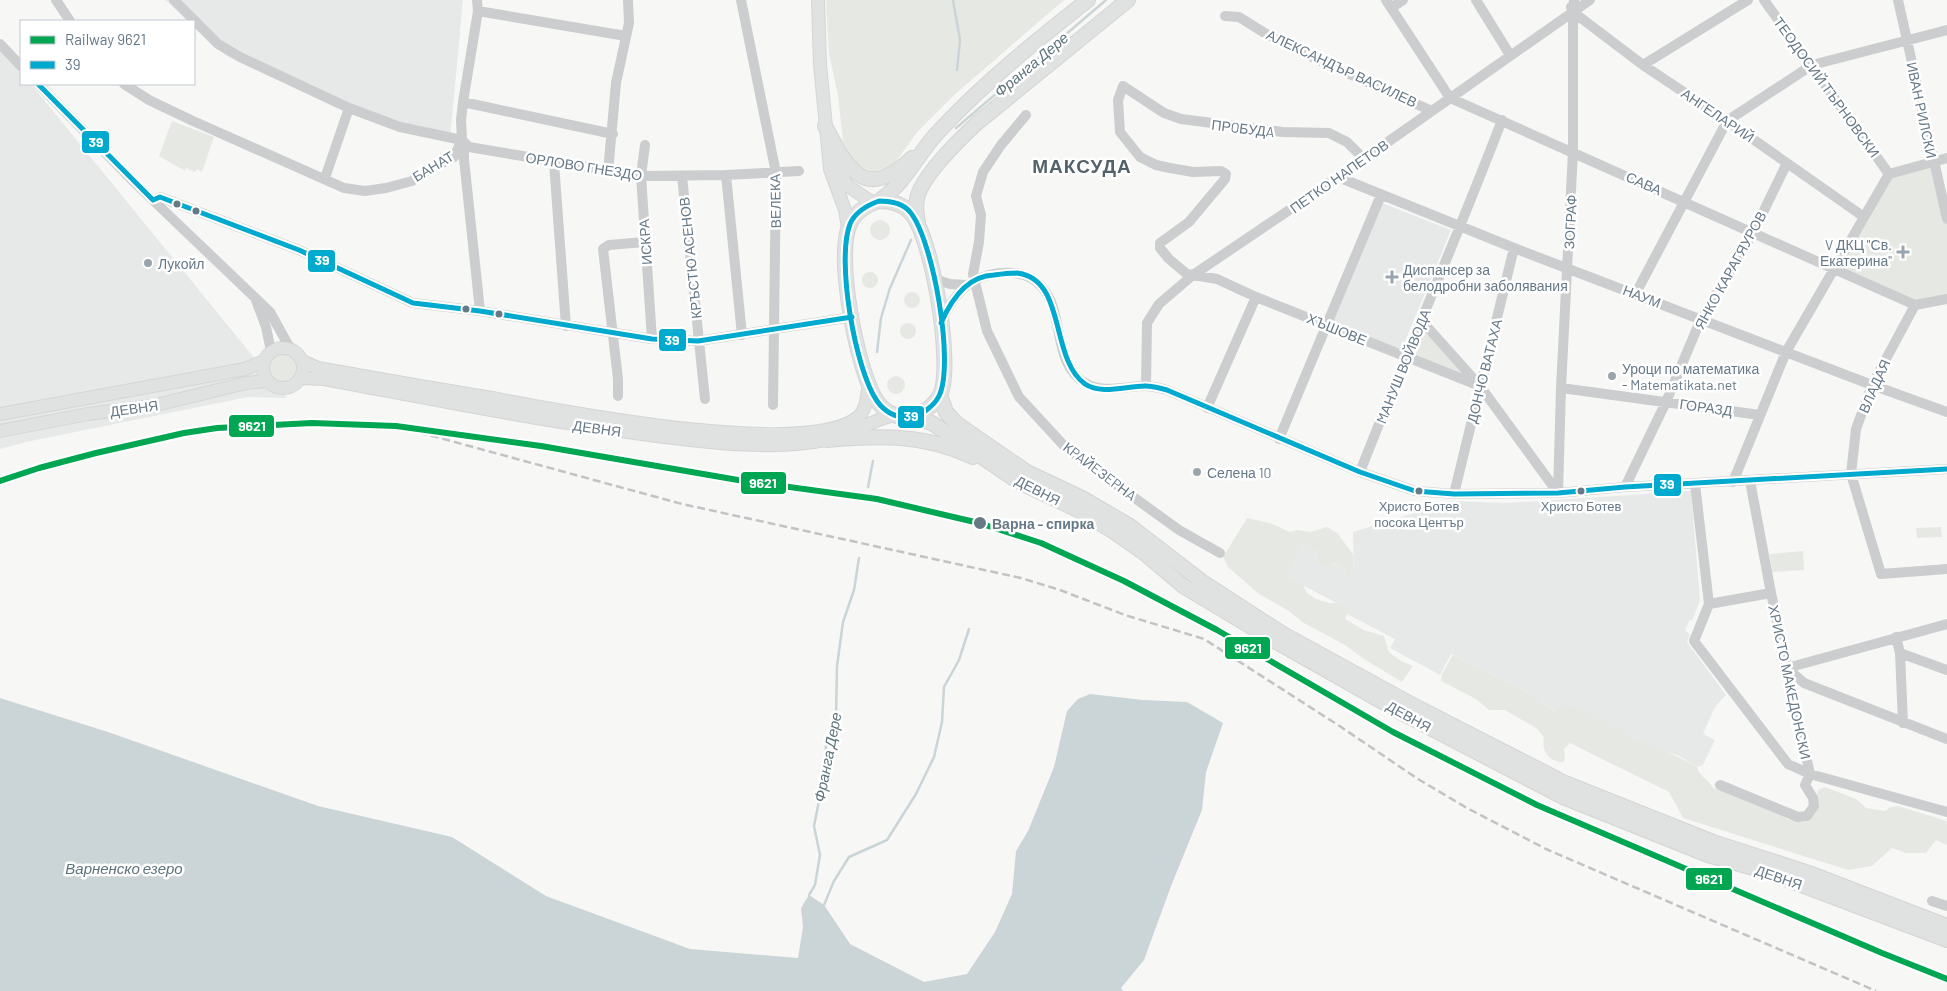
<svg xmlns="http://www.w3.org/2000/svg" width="1947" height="991" font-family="Barlow,sans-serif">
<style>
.built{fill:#e7e9e9}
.green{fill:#e6e9e3}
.water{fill:#cbd4d6}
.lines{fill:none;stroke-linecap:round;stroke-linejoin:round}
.stream{stroke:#cbd4d6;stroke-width:2.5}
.major-casing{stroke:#d4d5d6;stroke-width:14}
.highway-casing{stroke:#d4d4d4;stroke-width:16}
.minor{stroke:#cccdce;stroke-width:10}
.major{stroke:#e0e1e1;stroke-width:12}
.highway{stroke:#e0e1e1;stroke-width:14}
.rail{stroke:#c1c3c4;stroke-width:2.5;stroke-dasharray:8 4;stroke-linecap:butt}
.bus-1-casing{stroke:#fff;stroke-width:9}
.bus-1{stroke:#00a9ce;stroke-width:5}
.rail-1-casing{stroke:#fff;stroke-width:10}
.rail-1{stroke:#00a651;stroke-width:6}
.bus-dot{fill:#667987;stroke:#fff;stroke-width:2}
.poi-dot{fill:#99a5ae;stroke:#fff;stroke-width:2}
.labels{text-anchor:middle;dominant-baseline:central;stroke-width:5;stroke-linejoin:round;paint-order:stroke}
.bus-label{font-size:13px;fill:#667987;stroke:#fff}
.street-label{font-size:14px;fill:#667987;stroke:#fff}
.poi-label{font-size:14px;fill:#667987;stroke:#fff;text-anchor:start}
.stop-label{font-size:14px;font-weight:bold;fill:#667987;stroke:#fff;text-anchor:start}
.water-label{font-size:15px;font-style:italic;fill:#5d747c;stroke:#fff}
.district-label{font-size:19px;font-weight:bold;letter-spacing:1px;fill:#54626c;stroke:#fff}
.line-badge{stroke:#fff;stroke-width:2}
.badge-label{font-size:14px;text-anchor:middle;font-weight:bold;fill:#fff}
</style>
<rect width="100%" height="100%" fill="#f7f7f6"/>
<!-- built -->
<path class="built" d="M165,0H463L450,139L399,131L339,109L225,55Z
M0,46L21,72V84H31L287,398L248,397L26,442L0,449Z
M1382,203L1451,230L1401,351L1333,323Z
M1691,491L1700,600L1692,621L1690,620L1685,630L1690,635L1687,642L1726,695L1715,707L1703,734L1715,740L1703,765L1697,767L1678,755L1661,751L1560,705L1556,711L1541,703L1528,693L1451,654L1440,675L1390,648L1395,639L1347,614L1348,609L1287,577L1304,545L1318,552L1314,561L1331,563L1347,570L1344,576L1354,578L1353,532L1453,501L1508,503Z"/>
<!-- green -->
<path class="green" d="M826,0H1064L954,95L918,131L894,164L885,168L873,171L856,166L843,141L838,95L829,54Z
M172,121L214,137L202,172L197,169L195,172L186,168L185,171L159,156Z
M1933,162L1947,219V299L1922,305L1833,267L1889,174Z
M870 230a10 10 0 1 1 20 0a10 10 0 1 1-20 0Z
M862 280a8 8 0 1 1 16 0a8 8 0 1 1-16 0Z
M904 300a8 8 0 1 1 16 0a8 8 0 1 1-16 0Z
M1421,320L1480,386L1405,358Z
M900 331a8 8 0 1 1 16 0a8 8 0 1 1-16 0Z
M269 368a14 14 0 1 1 28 0a14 14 0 1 1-28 0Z
M887 385a9 9 0 1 1 18 0a9 9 0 1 1-18 0Z
M1247,518L1270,523L1290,532L1297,530L1311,532L1327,527L1337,533L1353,554L1354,578L1344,576L1347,570L1332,563L1329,568L1314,561L1318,552L1304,545L1287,577L1303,585L1307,593L1316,599L1329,603H1339L1349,609L1345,619L1364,630L1384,636L1389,652L1401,661L1413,666L1402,682L1364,659L1345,645L1302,622L1289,611L1259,594L1228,567L1223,557Z
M1941,527L1942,537L1917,538L1916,528Z
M1803,551L1804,570L1772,572L1770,554Z
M1453,655L1528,693L1540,700L1541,703L1555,711L1560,705C1585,707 1614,728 1637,740C1657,749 1678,755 1697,767C1700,778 1708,778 1713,788L1719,790L1725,789L1780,813L1787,819L1804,822L1811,819L1818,790L1825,787L1856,799L1866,808L1885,811L1891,807L1898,806L1947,821V845L1936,840L1926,853H1906L1892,848L1872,866L1848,870L1683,818L1669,792L1570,743L1564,749L1565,758L1563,762C1549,762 1541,751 1544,737L1536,728L1505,710H1489L1476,699L1441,681L1442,674Z"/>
<!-- water -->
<path class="water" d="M1090,694L1143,700L1187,702L1223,723L1206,772L1202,810L1171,886L1144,960L1121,988L1123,991H0V698L108,732L318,806L452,837L546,896L690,949L798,958L803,927L801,908L809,895L824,905L850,944L924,982L967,974L995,932L1012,894L1016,851L1028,831L1054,767L1067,711L1078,699Z"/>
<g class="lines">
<!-- stream -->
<path class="stream" d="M953,0L960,40L957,70
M956,128L1106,0
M877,352L881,318L890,288L911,240
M868,487L873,461
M809,895L815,885L820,855L814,826L822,786L826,746L836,715L837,666L843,622L854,590L859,558
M824,905L834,881L849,857L887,840L916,794L934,757L942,722L944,687L959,660L969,629"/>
<defs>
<path id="major" d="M818,0L820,64L830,169L845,210L848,228
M834,165L848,186L873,203
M263 368a20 20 0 1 1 40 0a20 20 0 1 1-40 0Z
M302,361L318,368C374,378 430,388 486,397C558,410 801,459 857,418C867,410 867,395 869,383
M300,378L324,379C432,399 540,421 649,435C702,442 774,451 826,440C850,435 870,421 894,415
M0,414L245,369L264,361
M0,431L88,414L152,406L246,383L267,381"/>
<path id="highway" d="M825,126C848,169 864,203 912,158
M879,201C890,201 901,203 910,212C932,234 954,367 940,395C934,406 921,415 910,417C895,419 882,410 875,398C857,368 835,255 850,224C855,212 867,205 879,201Z
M879,201C908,181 917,153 941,129C985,82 1037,40 1088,0
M918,223C917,215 915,207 917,199C921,177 960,139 977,123L1128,0
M940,395L946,412L956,423L992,448L1027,472L1082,498L1130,526L1204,583L1283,634L1409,703L1565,783L1713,842L1809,873L1947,926
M909,417L932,423L941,429L1017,481L1078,510L1114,532L1144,553L1183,586L1273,640L1411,718L1563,797L1708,855L1767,872L1947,940
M827,440C878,435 925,434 973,457"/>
</defs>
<!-- major casing -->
<use href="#major" class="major-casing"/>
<!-- highway casing -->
<use href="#highway" class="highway-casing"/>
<!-- minor -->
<path class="minor" d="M56,0L70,21
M477,0L478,11L463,102L461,120L462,140L469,147L641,176L726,175L799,171
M741,0L776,173L773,405
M1386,0L1450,98L1915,305L1947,299
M1476,0L1510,55
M1764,0L1889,174
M1898,0L1947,219
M1571,7L1573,12L1643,65L1727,121L1864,217
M1391,8L1403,0
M478,11L626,36
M1225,16L1239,17L1268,35L1318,60L1432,111
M0,44L21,66
M1643,65L1748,0
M38,84L134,182L270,312L291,350
M124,84L149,100L193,121L344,188L365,191L386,188L412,181L419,175L454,157L462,140L400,127L349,108L240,57L218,44L174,0
M463,102L613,134
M1026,115L1001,145L983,172L976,196L981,215L979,242L973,274L987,331L1019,397L1067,449L1179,530L1220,553
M464,144V159L480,311
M645,145L641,176L652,339
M1364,159L1347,142L1329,133L1283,132L1181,119L1164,113L1123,86L1118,100L1120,132L1140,157L1156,165L1170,168L1193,172L1221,171L1226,174L1225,179L1189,222L1160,243V248L1169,259L1187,274L1217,279L1256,297L1480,386
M554,163L566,326
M608,172L616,83L629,23L628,0
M726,175L742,335
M682,176L705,399
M1338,177L1514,248L1872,385L1947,412
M325,178L349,108
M153,200L160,197L299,250L413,303L480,311L652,339L698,341L852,317
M934,279L950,284L966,285
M1636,293L1727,121L1812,65L1947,30
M256,300L266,327L271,351
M1915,305L1872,385L1856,429L1851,474L1881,574L1947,569
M1421,320L1480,386L1558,493
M942,321C951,299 965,281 989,275C1003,272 1018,271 1031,278C1070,301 1047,360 1085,383C1102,394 1126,386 1145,386C1153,386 1160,388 1167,390L1360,472L1415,491L1454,494L1558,493L1625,487L1947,469
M1146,386L1147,323L1159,304L1193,275L1338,177L1590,0
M1561,388L1760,415
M618,396V379L603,249L609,245L644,242
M1207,408L1256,297
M1279,439L1381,195
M1360,472C1406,354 1457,238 1502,120
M1733,482L1786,352L1889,174L1947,158
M1695,484L1709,604L1694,641L1788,764L1810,774L1947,812
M1625,487L1666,402L1701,319L1753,233L1787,163
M1558,493L1561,388L1573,151V12L1574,0
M1454,494L1514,248
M1709,604L1771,593
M1896,637L1900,653L1903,723
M1900,653L1947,670
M1787,668L1804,683L1947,739
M1787,668L1947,624
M1720,785L1798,817L1807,816L1814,806L1813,798L1805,785L1810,774L1771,593L1750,481
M1932,901L1947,906"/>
<!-- major -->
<use href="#major" class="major"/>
<!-- highway -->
<use href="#highway" class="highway"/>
<!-- rail -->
<path class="rail" d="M396,426L682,504L1021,578L1060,590L1125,615L1204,639L1341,727L1418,779L1467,808L1546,849L1876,991"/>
<defs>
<path id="bus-1" d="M38,84L153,200
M153,200L160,197L299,250L413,303L480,311L652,339L698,341L852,317
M879,201C890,201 903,203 910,212C933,239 955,364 939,396C934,406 921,416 909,417C896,419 884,411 877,401C855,369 836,260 850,224C855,212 868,205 879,201Z
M941,323C951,300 967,276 994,275C1001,274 1010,273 1017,273C1067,279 1049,358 1085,384C1101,395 1126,386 1145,386C1152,386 1160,388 1167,390L1360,472L1415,491L1454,494L1558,493L1625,487L1947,469"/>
</defs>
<!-- bus-1 casing -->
<use href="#bus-1" class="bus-1-casing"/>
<!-- bus-1 -->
<use href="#bus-1" class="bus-1"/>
<defs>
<path id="rail-1" d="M0,481L39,468L96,453L184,433L217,428L312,423L396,426L541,446L738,480L877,499L979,523L1041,543L1124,581L1217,630L1393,732L1537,805L1882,953L1947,979"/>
</defs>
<!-- rail-1 casing -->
<use href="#rail-1" class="rail-1-casing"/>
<!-- rail-1 -->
<use href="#rail-1" class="rail-1"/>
</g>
<!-- markers -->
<g class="bus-dot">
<circle cx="177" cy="204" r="4.5"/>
<circle cx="196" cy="211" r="4.5"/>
<circle cx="466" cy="309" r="4.5"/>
<circle cx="499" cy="314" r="4.5"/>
<circle cx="1419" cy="491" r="4.5"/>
<circle cx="1581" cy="491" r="4.5"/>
<circle cx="980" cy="523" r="7"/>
</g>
<g class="poi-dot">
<path d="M1900.5 244.5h5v5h5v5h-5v5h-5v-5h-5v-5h5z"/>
<circle cx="148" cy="263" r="5"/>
<path d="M1389.5 269.5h5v5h5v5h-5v5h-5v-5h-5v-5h5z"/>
<circle cx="1612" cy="376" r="5"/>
<circle cx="1197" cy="472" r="5"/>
</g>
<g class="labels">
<!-- bus labels -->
<g class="bus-label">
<text x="1419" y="506">Христо Ботев<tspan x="1419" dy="16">посока Център</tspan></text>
<text x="1581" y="506">Христо Ботев</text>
</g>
<!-- street labels -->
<g class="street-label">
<text transform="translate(1342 68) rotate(25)">АЛЕКСАНДЪР ВАСИЛЕВ</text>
<text transform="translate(1827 87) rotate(54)">ТЕОДОСИЙ ТЪРНОВСКИ</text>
<text transform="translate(1922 110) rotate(78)">ИВАН РИЛСКИ</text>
<text transform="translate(1718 115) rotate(34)">АНГЕЛАРИЙ</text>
<text transform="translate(1243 128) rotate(7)">ПРOБУДA</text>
<text transform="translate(433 166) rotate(-31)">БАНАТ</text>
<text transform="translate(584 166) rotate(9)">ОРЛОВО ГНЕЗДО</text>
<text transform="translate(1339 176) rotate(-35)">ПЕТКО НАПЕТОВ</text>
<text transform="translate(1644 183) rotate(24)">САВА</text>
<text transform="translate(775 201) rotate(-91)">ВЕЛЕКА</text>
<text transform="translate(1570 222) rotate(-87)">ЗОГРАФ</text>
<text transform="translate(645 242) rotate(-94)">ИСКРА</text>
<text transform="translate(690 258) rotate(-96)">КРЪСТЮ АСЕНОВ</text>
<text transform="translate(1730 270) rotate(-61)">ЯНКО КАРАГЯУРОВ</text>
<text transform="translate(1642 296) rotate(21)">НАУМ</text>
<text transform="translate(1337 329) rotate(22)">ХЪШОВЕ</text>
<text transform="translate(1403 366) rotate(-68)">MАНУШ ВОЙВОДА</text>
<text transform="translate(1484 371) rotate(-76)">ДОНЧО ВАТАХА</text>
<text transform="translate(1874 386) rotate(-66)">ВЛАДАЯ</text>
<text transform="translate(1706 407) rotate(8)">ГОРАЗД</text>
<text transform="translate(134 408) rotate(-8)">ДЕВНЯ</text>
<text transform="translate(597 428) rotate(8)">ДЕВНЯ</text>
<text transform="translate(1100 471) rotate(37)">КPAЙEЗEPНA</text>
<text transform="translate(1038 490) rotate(27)">ДЕВНЯ</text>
<text transform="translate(1790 682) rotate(78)">ХРИСТО МАКЕДОНСКИ</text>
<text transform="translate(1409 716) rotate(29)">ДЕВНЯ</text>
<text transform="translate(1779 877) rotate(19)">ДЕВНЯ</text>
</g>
<!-- poi labels -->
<g class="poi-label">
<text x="1892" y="244" text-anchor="end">V ДКЦ "Св.<tspan x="1892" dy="16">Екатерина"</tspan></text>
<text x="158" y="263">Лукойл</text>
<text x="1403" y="269">Диспансер за<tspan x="1403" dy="16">белодробни заболявания</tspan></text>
<text x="1622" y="368">Уроци по математика<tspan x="1622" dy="16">- Matematikata.net</tspan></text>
<text x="1207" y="472">Селена 10</text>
</g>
<!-- stop labels -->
<g class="stop-label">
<text x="992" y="523">Варна - спирка</text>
</g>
<!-- water labels -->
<g class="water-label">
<text transform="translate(1031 64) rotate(-40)">Франга Дере</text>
<text transform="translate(827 757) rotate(-79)">Франга Дере</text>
<text x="124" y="868">Варненско езеро</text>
</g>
<!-- district labels -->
<g class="district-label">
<text x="1082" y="165">МАКСУДА</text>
</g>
</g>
<g class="line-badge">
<rect x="81" y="130" width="29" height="24" rx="5" fill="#00a9ce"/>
<rect x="307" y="249" width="29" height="24" rx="5" fill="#00a9ce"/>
<rect x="658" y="328" width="29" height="24" rx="5" fill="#00a9ce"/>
<rect x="897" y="405" width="28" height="24" rx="5" fill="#00a9ce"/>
<rect x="228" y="414" width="47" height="24" rx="5" fill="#00a651"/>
<rect x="740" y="471" width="47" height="24" rx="5" fill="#00a651"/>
<rect x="1653" y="473" width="29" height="24" rx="5" fill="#00a9ce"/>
<rect x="1224" y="636" width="47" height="24" rx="5" fill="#00a651"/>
<rect x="1685" y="867" width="48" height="24" rx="5" fill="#00a651"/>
</g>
<g class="badge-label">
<text x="96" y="147">39</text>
<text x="322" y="265">39</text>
<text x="672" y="345">39</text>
<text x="911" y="421">39</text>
<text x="252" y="431">9621</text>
<text x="763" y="488">9621</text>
<text x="1667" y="489">39</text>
<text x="1248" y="653">9621</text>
<text x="1709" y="884">9621</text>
</g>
<!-- legend -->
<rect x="20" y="20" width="175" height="65" fill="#ffffff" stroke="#c2c9cf"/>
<rect x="30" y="36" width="25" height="8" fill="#00a651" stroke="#c2c9cf"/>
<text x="65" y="45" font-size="15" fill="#667987">Railway 9621</text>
<rect x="30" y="61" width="25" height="8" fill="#00a9ce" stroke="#c2c9cf"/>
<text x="65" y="70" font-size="15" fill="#667987">39</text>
</svg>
